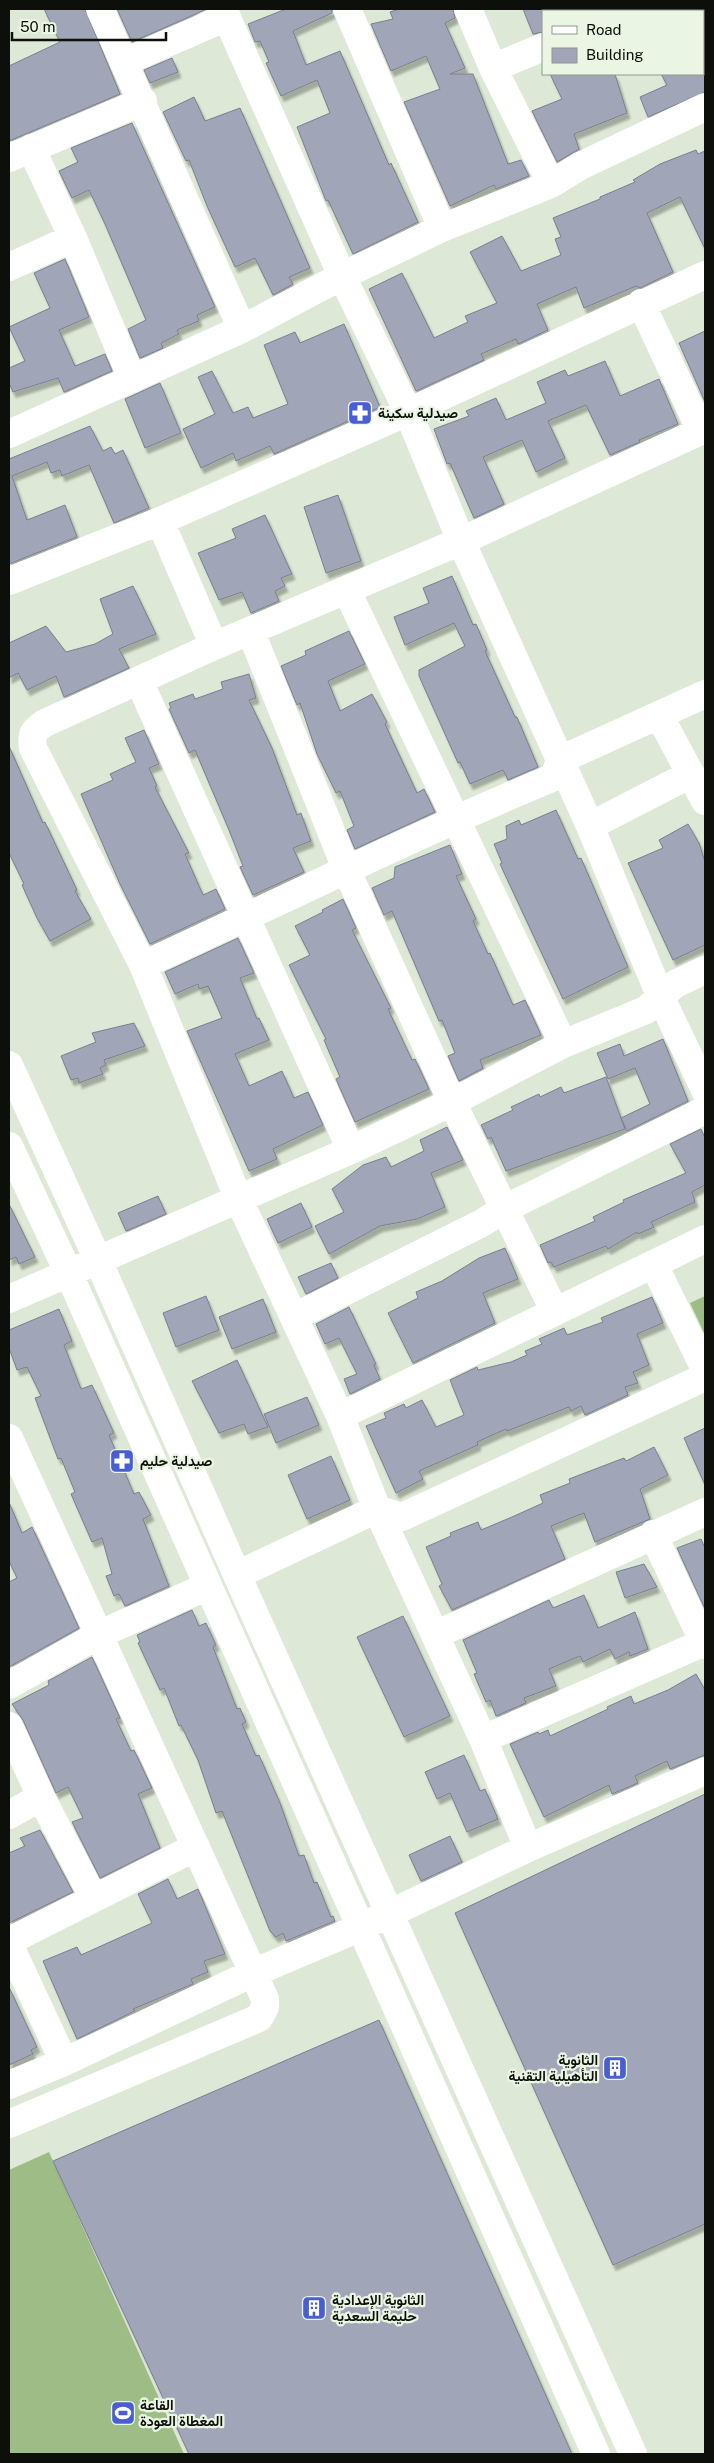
<svg xmlns="http://www.w3.org/2000/svg" width="714" height="2463" font-family="'Public Sans',Vazirmatn,sans-serif">
<style>
.garden{fill:#9ebd86}
.building{fill:#a0a5b7;stroke:#7a7f90;filter:url(#shadow)}
.lines{fill:none;stroke-linecap:round;stroke-linejoin:round}
.minor{stroke:#fff;stroke-width:28}
.labels{text-anchor:middle;dominant-baseline:central;stroke-width:4.5;stroke-linejoin:round;paint-order:stroke}
.poi-label{font-size:14px;font-weight:bold;fill:#0d100a;stroke:#ebf5e3;text-anchor:start}
</style>
<defs>
<filter id="shadow"><feDropShadow dx="3" dy="5.5" stdDeviation="1" flood-color="#0004"/></filter>
</defs>
<rect width="100%" height="100%" fill="#dde8d6"/>
<!-- garden -->
<path class="garden" d="M705,1296V1335L690,1303Z
M49,2152L184,2454H9V2170Z"/>
<!-- building -->
<path class="building" d="M44,9H85L120,94L9,141V66L60,42Z
M117,9H207L132,42Z
M286,9H332V13L293,31L306,65L340,51L389,165L391,163L418,222L353,254L328,200L326,201L297,127L330,113L317,80L281,96L266,63L269,62L260,41L255,42L248,24Z
M399,9H453L455,18L445,23L465,68L450,74H473L508,164L521,160L529,176L496,189L494,185L450,206L404,102L440,89L426,56L391,71L371,24L393,19L390,12Z
M523,9H543V32L533,34Z
M172,58L178,72L150,83L144,70Z
M550,74H615L627,113L574,134L579,149L557,162L532,111L562,99Z
M661,74H705V92L648,117L640,97L667,85Z
M194,97L205,121L240,108L310,268L289,277L293,284L273,295L255,258L235,267L207,206L189,160L186,161L163,112Z
M132,123L215,307L197,315L199,321L177,330L179,334L161,343L163,348L140,358L128,329L146,320L105,224L89,190L72,198L59,171L78,162L71,148Z
M696,150L698,154L705,151V249L680,197L647,213L673,272L640,288L636,286L584,308L576,287L537,304L548,330L518,344L516,339L481,354L484,360L416,391L369,289L402,273L434,338L468,322L465,316L497,303L470,252L502,236L521,271L561,255L555,239L561,237L553,218L600,199V197L635,182L633,180L660,164Z
M65,259L89,317L59,330L75,366L105,354L112,371L64,392L58,378L13,392L9,383V368L25,361L9,327L50,308L34,273Z
M344,324L380,407L274,454L270,446L236,461L233,453L201,468L183,429L215,414L198,377L212,371L233,413L248,407L253,418L288,404L264,345L295,332L300,343Z
M705,331V402L679,343Z
M605,361L620,396L659,379L678,424L639,440L640,442L610,455L586,405L548,421L565,458L536,472L522,440L483,457L504,504L474,518L450,463L447,464L434,429L469,416L466,411L496,398L506,420L546,403L537,382L565,370L568,376Z
M160,383L181,433L145,448L125,399Z
M90,426L103,451L111,447L115,454L123,450L149,508L114,523L89,465L62,476L60,470L51,473L47,462L12,476L27,520L65,505L77,537L9,564V459Z
M338,495L361,561L326,573L304,507Z
M265,515L292,574L281,578L285,586L275,591L279,601L251,613L242,592L219,600L198,553L236,538L232,529Z
M452,576L473,625L476,624L487,650L485,651L515,717H517L538,767L508,780L503,770L470,784L460,762L458,763L419,676V670L465,646L454,623L405,645L394,617L429,603L423,588Z
M133,586L156,634L119,649L129,668L64,697L56,676L27,690L18,673L9,678V643L46,626L66,652L95,644L113,634L100,599Z
M349,631L365,664L328,681L340,711L372,694L387,722L385,724L417,793L424,789L435,812L355,849L347,830L354,826L340,791L336,793L317,754L300,703L297,705L281,666L306,655L305,651Z
M249,674L256,698L249,700L272,748L297,815L301,813L311,841L293,848L304,872L253,895L240,867L243,866L229,830L195,750L189,753L169,709L171,708L169,703L193,694L195,699L223,689L221,682Z
M144,730L159,764L149,768L157,786L155,787L189,853L185,854L203,895L216,889L225,909L150,944L120,884L81,794L113,780L110,774L136,762L125,738Z
M9,746L43,823L45,822L77,890L75,891L91,919L50,941L37,918L22,885L24,884L9,853Z
M556,810L578,859L581,858L628,967L563,999L500,864L502,863L494,844L507,839L506,826L519,820L521,825Z
M688,824L699,843L705,862V945L673,960L628,863L663,848L659,840Z
M450,845L462,874L456,876L476,919L473,921L488,954L490,953L513,1005L525,1000L541,1035L480,1060L483,1068L459,1081L448,1056L455,1053L442,1020L439,1021L392,911L384,915L372,888L394,878L395,867Z
M343,899L356,928L352,930L391,1008L388,1009L412,1060L415,1059L429,1089L355,1122L336,1079L340,1077L324,1040L326,1039L289,965L310,955L295,926L323,912L322,910Z
M238,938L254,973L240,978L257,1019L259,1018L269,1040L235,1054L249,1086L282,1071L294,1098L308,1092L323,1125L273,1149L277,1159L249,1171L187,1031L222,1018L208,986L199,989L198,984L175,994L165,972Z
M134,1023L145,1046L104,1060L106,1065L100,1068L103,1074L79,1083L78,1078L71,1080L61,1056L96,1042L92,1033Z
M663,1039L688,1101L627,1131L621,1118L650,1104L635,1068L608,1079L597,1053L620,1044L624,1056Z
M606,1077L625,1129L506,1171L491,1137L488,1139L481,1125L513,1110L511,1107L539,1094L540,1097L561,1087L564,1093Z
M447,1127L463,1160L431,1173L445,1207L417,1219L380,1226L329,1254L315,1226L344,1212L332,1189L363,1165L386,1157L391,1167L424,1151L420,1140Z
M701,1129L705,1138V1185L692,1192L695,1202L651,1222L654,1227L638,1234L637,1232L608,1249L606,1246L554,1267L551,1262L548,1263L540,1245L595,1221L593,1217L624,1202L623,1200L686,1173L670,1144Z
M158,1196L166,1214L126,1231L118,1213Z
M301,1203L312,1227L278,1243L267,1219Z
M9,1204L35,1257L19,1264L16,1257L9,1260Z
M505,1248L518,1279L483,1293L495,1323L413,1363L388,1313L418,1298L416,1292L442,1281L479,1258Z
M331,1263L338,1278L306,1294L298,1277Z
M206,1296L219,1330L176,1347L163,1313Z
M652,1297L663,1323L637,1334L649,1365L633,1372L638,1383L625,1387L628,1395L585,1415L581,1406L571,1411L569,1407L507,1431L506,1429L477,1442L478,1445L419,1471L423,1479L396,1493L366,1426L386,1418L384,1413L404,1404L406,1408L422,1400L436,1427L464,1415L450,1380L477,1367L478,1370L511,1362L527,1355L525,1351L542,1344L539,1339L564,1328L567,1335L603,1322L601,1318Z
M263,1299L276,1332L232,1349L219,1317Z
M349,1307L376,1364L374,1365L380,1379L350,1394L344,1379L357,1374L339,1338L325,1344L316,1324Z
M59,1309L72,1341L64,1345L81,1389L92,1385L114,1433L109,1435L134,1494L139,1492L151,1515L143,1519L169,1586L125,1606L119,1594L114,1596L106,1576L112,1574L102,1538L92,1542L71,1494L75,1492L61,1458L58,1459L35,1398L41,1396L27,1367L17,1370L9,1348V1330Z
M237,1360L268,1427L248,1434L244,1424L219,1433L192,1381Z
M307,1397L319,1425L276,1443L264,1414Z
M705,1428V1485L684,1438Z
M654,1447L668,1475L640,1489L650,1519L595,1542L584,1513L551,1526L565,1559L452,1610L439,1586L442,1584L426,1547L451,1536L450,1533L478,1522L481,1530L512,1517L543,1503L540,1495L570,1483L569,1479L624,1458L626,1461Z
M331,1456L350,1500L307,1519L288,1475Z
M9,1502L22,1533L32,1527L79,1628L9,1667V1582L17,1578L9,1561Z
M701,1539L705,1548V1609L677,1548Z
M644,1564L657,1587L625,1598L616,1572Z
M584,1595L598,1628L635,1612L648,1649L630,1656L629,1652L615,1659L610,1649L583,1662L580,1656L549,1669L556,1686L524,1698L526,1703L496,1716L490,1700L486,1702L474,1674L477,1673L463,1640L549,1600L553,1608Z
M192,1610L199,1626L206,1623L216,1645L213,1647L237,1709L240,1708L246,1722L242,1724L256,1756L259,1755L280,1803L299,1856L304,1855L314,1883L317,1882L331,1917L333,1916L335,1921L286,1941L283,1933L276,1937L270,1931L222,1811L216,1813L198,1760L181,1725L179,1726L164,1688L160,1690L138,1643L140,1642L137,1635Z
M403,1616L450,1716L404,1737L357,1637Z
M92,1657L120,1718L116,1719L131,1751L134,1750L152,1788L138,1794L160,1848L100,1878L72,1822L83,1818L68,1787L56,1793L23,1720L12,1704L49,1685L48,1681Z
M696,1674L705,1690V1755L670,1769L667,1761L635,1776L638,1783L612,1794L609,1785L544,1817L510,1744L538,1732L539,1734L548,1730L550,1736L608,1709L607,1707L631,1696L634,1704L668,1690Z
M464,1755L480,1791L485,1789L498,1819L467,1832L450,1793L437,1799L425,1772Z
M705,1794V2224L613,2265L455,1913Z
M40,1830L73,1892L9,1923V1853L25,1846L20,1838Z
M450,1836L462,1862L421,1881L409,1855Z
M168,1879L177,1899L198,1889L225,1954L204,1961L208,1972L191,1979L193,1984L133,2009L135,2011L77,2039L43,1961L77,1947L81,1955L152,1923L138,1894Z
M9,1987L37,2047L31,2050L33,2054L9,2065Z
M379,2020L572,2454H189L53,2161Z"/>
<g class="lines">
<!-- minor -->
<path class="minor" d="M100,9L242,329
M223,9L342,276L408,412L461,541L590,826L661,998L705,1090
M347,9L442,228
M468,9L493,68L551,184
M625,11L631,9
M124,62L227,17
M493,68L543,47
M31,148L73,238L132,379
M9,158L143,101
M9,267L73,238
M641,303L701,431
M9,434L242,329L342,276L442,228L551,184L580,166L705,107
M160,521L214,646
M9,581L160,521L408,412L705,275
M347,591L563,1044
M251,632L347,871L452,1102L555,1312
M139,681L351,1150
M659,715L705,801
M590,826L691,774
M143,965C280,902 415,835 554,777L560,760L705,694
M9,1065L97,1258L237,1575L633,2454
M9,1146L68,1272L596,2454
M654,1265L705,1369
M9,1299L351,1150L452,1102L563,1044L646,1010L675,984L705,970
M294,1317L482,1223L504,1209L705,1110
M340,1416L705,1239
M9,1438L265,1999V2007L259,2018L9,2124
M653,1534L705,1645
M237,1575L377,1509L402,1517L705,1377
M435,1635L705,1512
M9,1685L100,1634L208,1586
M9,1726L41,1797L93,1897
M483,1739L705,1642
M9,1815L41,1797
M528,1848L483,1739L377,1509L340,1416L239,1200L143,965L33,748C31,734 33,731 45,723L214,646L461,541L705,429
M9,1941L196,1847
M9,1944L64,2062
M9,2085L64,2062L253,1973L359,1928L528,1848L705,1771"/>
</g>
<!-- icons -->
<defs>
<symbol id="pharmacy-square" viewBox="-11 -11 22 22"><rect x="-9" y="-9" width="18" height="18" rx="4" fill="#485ed2" stroke="#ebf5e3"/><path d="M-2-6h4v4h4v4h-4v4h-4v-4h-4v-4h4Z" fill="#fff"/></symbol>
<symbol id="building-square" viewBox="-11 -11 22 22"><rect x="-9" y="-9" width="18" height="18" rx="4" fill="#485ed2" stroke="#ebf5e3"/><path d="M-4-6H4V6H1V3H-1V6H-4ZM-2.5-4.3h1.7v1.8h-1.7ZM.8-4.3h1.7v1.8H.8ZM-2.5-1h1.7V.8h-1.7ZM.8-1h1.7V.8H.8Z" fill="#fff"/></symbol>
<symbol id="stadium-square" viewBox="-11 -11 22 22"><rect x="-9" y="-9" width="18" height="18" rx="4" fill="#485ed2" stroke="#ebf5e3"/><path d="M0-5a6.5 5 0 1 0 0 10a6.5 5 0 1 0 0-10ZM-3.5-1.8h7v3.6h-7Z" fill="#fff"/></symbol>
</defs>
<g fill-rule="evenodd">
<use href="#pharmacy-square" x="346" y="399" width="28" height="28"/>
<use href="#pharmacy-square" x="108" y="1447" width="28" height="28"/>
<use href="#building-square" x="601" y="2054" width="28" height="28"/>
<use href="#building-square" x="300" y="2294" width="28" height="28"/>
<use href="#stadium-square" x="109" y="2399" width="28" height="28"/>
</g>
<g class="labels">
<!-- poi labels -->
<g class="poi-label">
<text x="378" y="413">صيدلية سكينة</text>
<text x="140" y="1461">صيدلية حليم</text>
<text x="598" y="2060" text-anchor="end">الثانوية<tspan x="598" dy="16">التأهيلية التقنية</tspan></text>
<text x="332" y="2300">الثانوية الإعدادية<tspan x="332" dy="16">حليمة السعدية</tspan></text>
<text x="140" y="2405">القاعة<tspan x="140" dy="16">المغطاة العودة</tspan></text>
</g>
</g>
<!-- border -->
<rect width="714" height="2463" fill="none" stroke="#0d100a" stroke-width="20"/>
<!-- legend -->
<rect x="542" y="10" width="162" height="65" fill="#ebf5e3" stroke="#92998c"/>
<rect x="552" y="26" width="25" height="8" fill="#ffffff" stroke="#92998c"/>
<text x="586" y="35" font-size="15" fill="#0d100a">Road</text>
<rect x="552" y="48" width="25" height="15" fill="#a0a5b7" stroke="#92998c"/>
<text x="586" y="60" font-size="15" fill="#0d100a">Building</text>
<!-- scale -->
<path d="M12 32v8h154v-8" fill="none" stroke="#0d100a" stroke-width="2.5"/>
<text x="20" y="32" font-size="15" fill="#0d100a" stroke="#ebf5e3" stroke-width="4" paint-order="stroke">50 m</text>
</svg>
